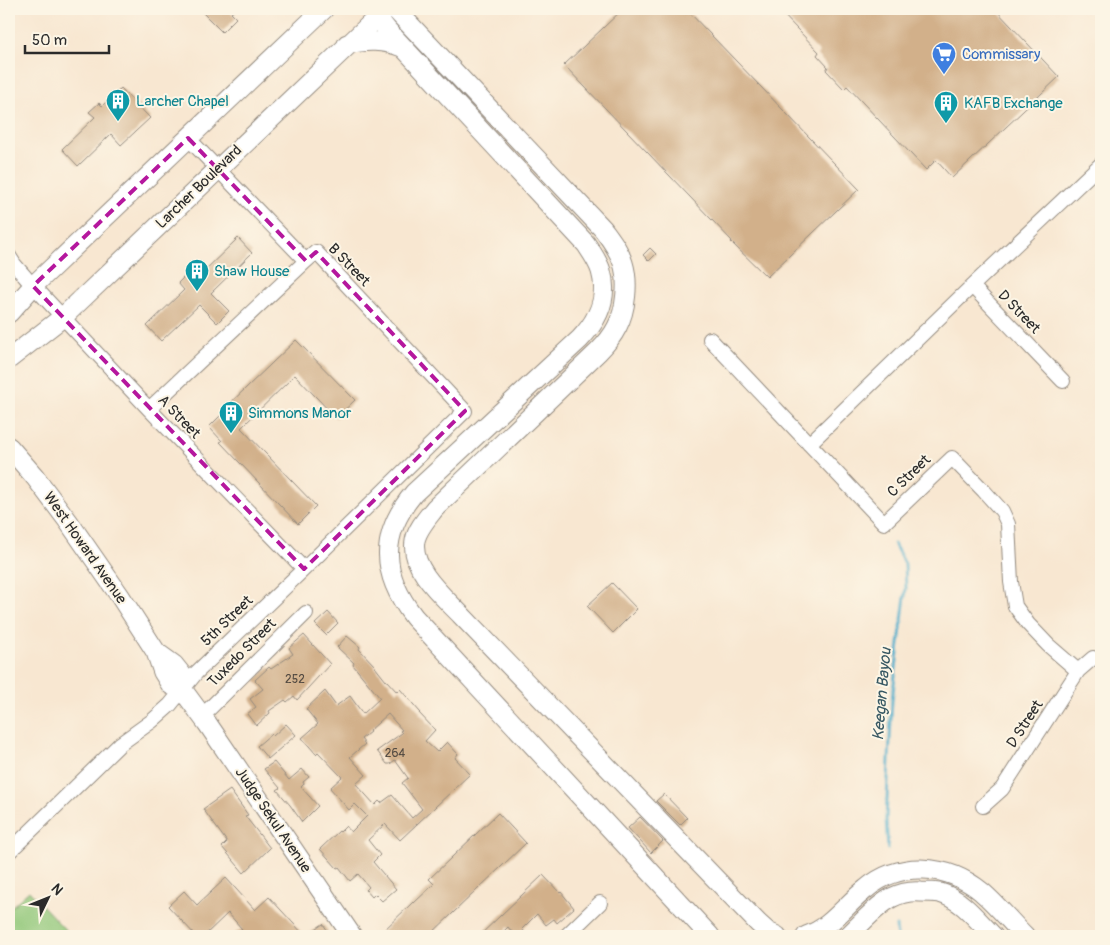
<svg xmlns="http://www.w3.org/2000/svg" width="1110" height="945" font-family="Pangolin,sans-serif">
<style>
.green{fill:#91c779;stroke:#5e7952}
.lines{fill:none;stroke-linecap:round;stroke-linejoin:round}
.stream{stroke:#4caccb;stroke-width:3}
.building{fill:#d2b08a;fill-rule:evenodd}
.street-casing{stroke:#92897e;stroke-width:16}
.secondary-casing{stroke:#92897e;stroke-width:21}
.street{stroke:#fff;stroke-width:14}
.secondary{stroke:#fff;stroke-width:19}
.marked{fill:none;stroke:#b5179e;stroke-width:4;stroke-dasharray:10 6;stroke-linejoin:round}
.labels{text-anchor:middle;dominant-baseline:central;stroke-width:4;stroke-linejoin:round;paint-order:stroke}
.number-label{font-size:12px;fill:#554c43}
.shop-label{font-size:15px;fill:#366cbe;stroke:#fcf5e5;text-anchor:start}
.culture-label{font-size:15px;fill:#0d838f;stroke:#fcf5e5;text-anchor:start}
.street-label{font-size:15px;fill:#2b2b2b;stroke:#fcf5e5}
.water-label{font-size:16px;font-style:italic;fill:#375863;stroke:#fcf5e5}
</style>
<rect width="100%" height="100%" fill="#fcf5e5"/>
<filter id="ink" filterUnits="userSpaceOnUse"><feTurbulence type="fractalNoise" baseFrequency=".02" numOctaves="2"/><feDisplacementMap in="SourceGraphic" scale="10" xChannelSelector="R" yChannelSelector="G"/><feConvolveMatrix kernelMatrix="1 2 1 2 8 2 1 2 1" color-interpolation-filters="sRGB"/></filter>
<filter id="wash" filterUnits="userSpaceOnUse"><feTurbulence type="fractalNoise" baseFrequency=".0096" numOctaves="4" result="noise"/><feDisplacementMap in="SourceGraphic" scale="20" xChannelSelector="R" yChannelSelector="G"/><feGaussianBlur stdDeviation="1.12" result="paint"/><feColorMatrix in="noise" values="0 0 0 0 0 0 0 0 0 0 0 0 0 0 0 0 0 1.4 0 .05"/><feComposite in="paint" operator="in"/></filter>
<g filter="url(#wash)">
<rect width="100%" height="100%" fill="#f8e7d1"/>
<!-- green -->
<path class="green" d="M29,891L71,936H9V909Z"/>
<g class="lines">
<!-- stream -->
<path class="stream" d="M888,849L886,819L892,700L906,588L905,564L894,544
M896,926L897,936"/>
</g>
<g id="blocks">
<!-- building -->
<path class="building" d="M199,9H236L231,13L236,18L222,32Z
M623,9H686L859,189L767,277L731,242L732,241L564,65Z
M778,9H995L1059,77L952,178L936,160L926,170L847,86L844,89L826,70L828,67L817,55L819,52Z
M121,88L150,118L121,145L111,134L78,166L62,149L95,117L89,112L99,103L102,106Z
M238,238L252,253L211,293L229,311L217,323L199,305L161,341L147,326L184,290L178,283L189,272L196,279Z
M650,248L656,254L649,261L643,255Z
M296,340L355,400L336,418L295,375L241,428L316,506L298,524L220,442L222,441L209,427L223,413L222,411Z
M612,583L637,609L613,633L587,606Z
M328,612L338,623L326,635L315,624Z
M304,635L330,664L297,700L294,696L287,702L285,700L269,711L270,713L256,726L247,714L256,707L250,699L263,689L255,680L269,667L271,669L293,654L289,648Z
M347,636L360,647L359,649L375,666V667L386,681H387L397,692L400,689L420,712L419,713L435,730L425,741L437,752L447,742L458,754L455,758L470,774L400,840L385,824L368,840L380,855L373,862L396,889L382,901L375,894L372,897L366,890L369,887L358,874L350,881L339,867L337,868L320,849L339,831L340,832L346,826L351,832L367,816L355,804L349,810L330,788L342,777L318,752L316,754L302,738L318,724L306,709L325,691L336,706L350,696L363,714L380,698L353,665L354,663L337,647ZM388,714L402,730L400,731L402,733L377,751L387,764H390L395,760L408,778L402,783L422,809L412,818L392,795L381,803L379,801L375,805L356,784L366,775L350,757L365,744L361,739L370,732L369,731Z
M286,724L296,735L268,759L257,746L271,734L273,736Z
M274,762L289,780L302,769L309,777L303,782L304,784L301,787L318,806L302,822L290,805L277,790L280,788L264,769Z
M230,790L248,815L245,816L270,848L244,873L222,847L227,842L203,809Z
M664,794L687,818L680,825L656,801Z
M498,813L526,843L429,936H378L413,902L414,903L434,884L429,879Z
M640,817L663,841L651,853L628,828Z
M543,875L560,893L561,892L574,908L557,923L554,919L546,925L537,914L522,929L528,936H515L508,927L499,936H479Z
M226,878L255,910L269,897L305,936L323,924L328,931L320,936H231L242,929L228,913L204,936H196L168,906L184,891L197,905Z"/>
</g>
</g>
<g filter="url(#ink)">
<use href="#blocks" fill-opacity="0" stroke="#92897e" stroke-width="1"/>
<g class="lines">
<defs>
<path id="street" d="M9,256L14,264L27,279L149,409L304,569
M972,286L1063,381
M710,339L884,523L952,458L984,491L1002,511L1008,524L1011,582L1015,606L1028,624L1048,645L1078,671
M149,409L306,261
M809,444L972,286L1101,164
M202,716L306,613
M983,806L1002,789L1078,671L1093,658
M9,852L120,744L152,721L170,705L196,673L304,569L465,411L316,252L306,261L188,138
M566,936L600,903"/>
<path id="secondary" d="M374,9L377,17L388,31L586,244C592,253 598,261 601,271C609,298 598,320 580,339L414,493C379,535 381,574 414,617L710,936
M395,9L603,229C611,240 619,250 623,263C629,282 626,310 617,327C612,337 605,345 598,352L435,508C428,517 417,529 415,541C410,569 444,597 461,615L758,923L768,932L777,936
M347,44C367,40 383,40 402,47
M9,313L33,286L324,9
M9,359L63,317L385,10
M9,447L35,477L68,521L120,596L156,652L163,672L171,685L182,689
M156,652L174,665L182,675V689L207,723L352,936
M806,936C831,928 846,904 866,889C900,860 948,864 982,892C997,905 1011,922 1025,936
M848,936C862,923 875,907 891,898C901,893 910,891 921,892C927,892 934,892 940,893C962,899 978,921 993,936"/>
</defs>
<!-- street casing -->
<use href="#street" class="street-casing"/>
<!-- secondary casing -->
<use href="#secondary" class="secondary-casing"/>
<!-- street -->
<use href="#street" class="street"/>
<!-- secondary -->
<use href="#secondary" class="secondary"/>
</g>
</g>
<!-- marked area -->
<path class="marked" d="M188,138L306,261L316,252L465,411L304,569L33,286Z"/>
<!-- icons -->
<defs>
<symbol id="supermarket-pin" viewBox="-11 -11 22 30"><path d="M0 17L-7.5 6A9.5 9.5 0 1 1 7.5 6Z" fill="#3f7fe0" stroke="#fcf5e5"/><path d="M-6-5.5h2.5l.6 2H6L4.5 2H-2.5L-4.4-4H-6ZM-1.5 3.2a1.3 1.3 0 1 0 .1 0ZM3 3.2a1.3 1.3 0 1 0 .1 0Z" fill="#fff"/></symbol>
<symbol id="building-pin" viewBox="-11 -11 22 30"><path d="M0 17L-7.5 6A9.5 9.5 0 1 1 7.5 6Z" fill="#0f9aa8" stroke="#fcf5e5"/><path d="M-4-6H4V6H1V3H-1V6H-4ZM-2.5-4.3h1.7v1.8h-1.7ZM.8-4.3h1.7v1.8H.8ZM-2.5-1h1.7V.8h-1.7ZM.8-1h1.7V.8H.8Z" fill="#fff"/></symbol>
</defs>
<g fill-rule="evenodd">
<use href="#supermarket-pin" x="930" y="40" width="28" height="38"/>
<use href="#building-pin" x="104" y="87" width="28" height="38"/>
<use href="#building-pin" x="932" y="89" width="28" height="38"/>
<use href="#building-pin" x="183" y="257" width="28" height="38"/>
<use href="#building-pin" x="217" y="399" width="28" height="38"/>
</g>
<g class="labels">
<!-- number labels -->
<g class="number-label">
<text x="295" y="679">252</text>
<text x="395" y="753">264</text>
</g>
<!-- shop labels -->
<g class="shop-label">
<text x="962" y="54">Commissary</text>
</g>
<!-- culture labels -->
<g class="culture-label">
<text x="136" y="101">Larcher Chapel</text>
<text x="964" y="103">KAFB Exchange</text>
<text x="214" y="271">Shaw House</text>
<text x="248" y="413">Simmons Manor</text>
</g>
<!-- street labels -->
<g class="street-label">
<text transform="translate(199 187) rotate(-44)">Larcher Boulevard</text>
<text transform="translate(349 265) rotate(46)">B Street</text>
<text transform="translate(1019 312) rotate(46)">D Street</text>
<text transform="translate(179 417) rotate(46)">A Street</text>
<text transform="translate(909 476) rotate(-44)">C Street</text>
<text transform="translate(85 548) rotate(55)">West Howard Avenue</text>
<text transform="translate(227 621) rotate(-44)">5th Street</text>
<text transform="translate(242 653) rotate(-45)">Tuxedo Street</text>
<text transform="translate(1025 724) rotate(-57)">D Street</text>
<text transform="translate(273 820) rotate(56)">Judge Sekul Avenue</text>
</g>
<!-- water labels -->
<g class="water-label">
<text transform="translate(882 694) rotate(-85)">Keegan Bayou</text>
</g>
</g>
<!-- margin -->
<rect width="1110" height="945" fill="none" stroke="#fcf5e5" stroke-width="30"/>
<!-- north arrow -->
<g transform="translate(48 898) rotate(47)" stroke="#fcf5e5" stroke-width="4" paint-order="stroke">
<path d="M0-4L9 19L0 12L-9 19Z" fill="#2b2b2b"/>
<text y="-8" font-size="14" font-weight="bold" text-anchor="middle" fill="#2b2b2b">N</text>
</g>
<!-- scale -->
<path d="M25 45v8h84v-8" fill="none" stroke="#2b2b2b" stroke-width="2.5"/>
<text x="32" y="45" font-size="15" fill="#2b2b2b" stroke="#fcf5e5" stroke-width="4" paint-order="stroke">50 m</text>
</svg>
